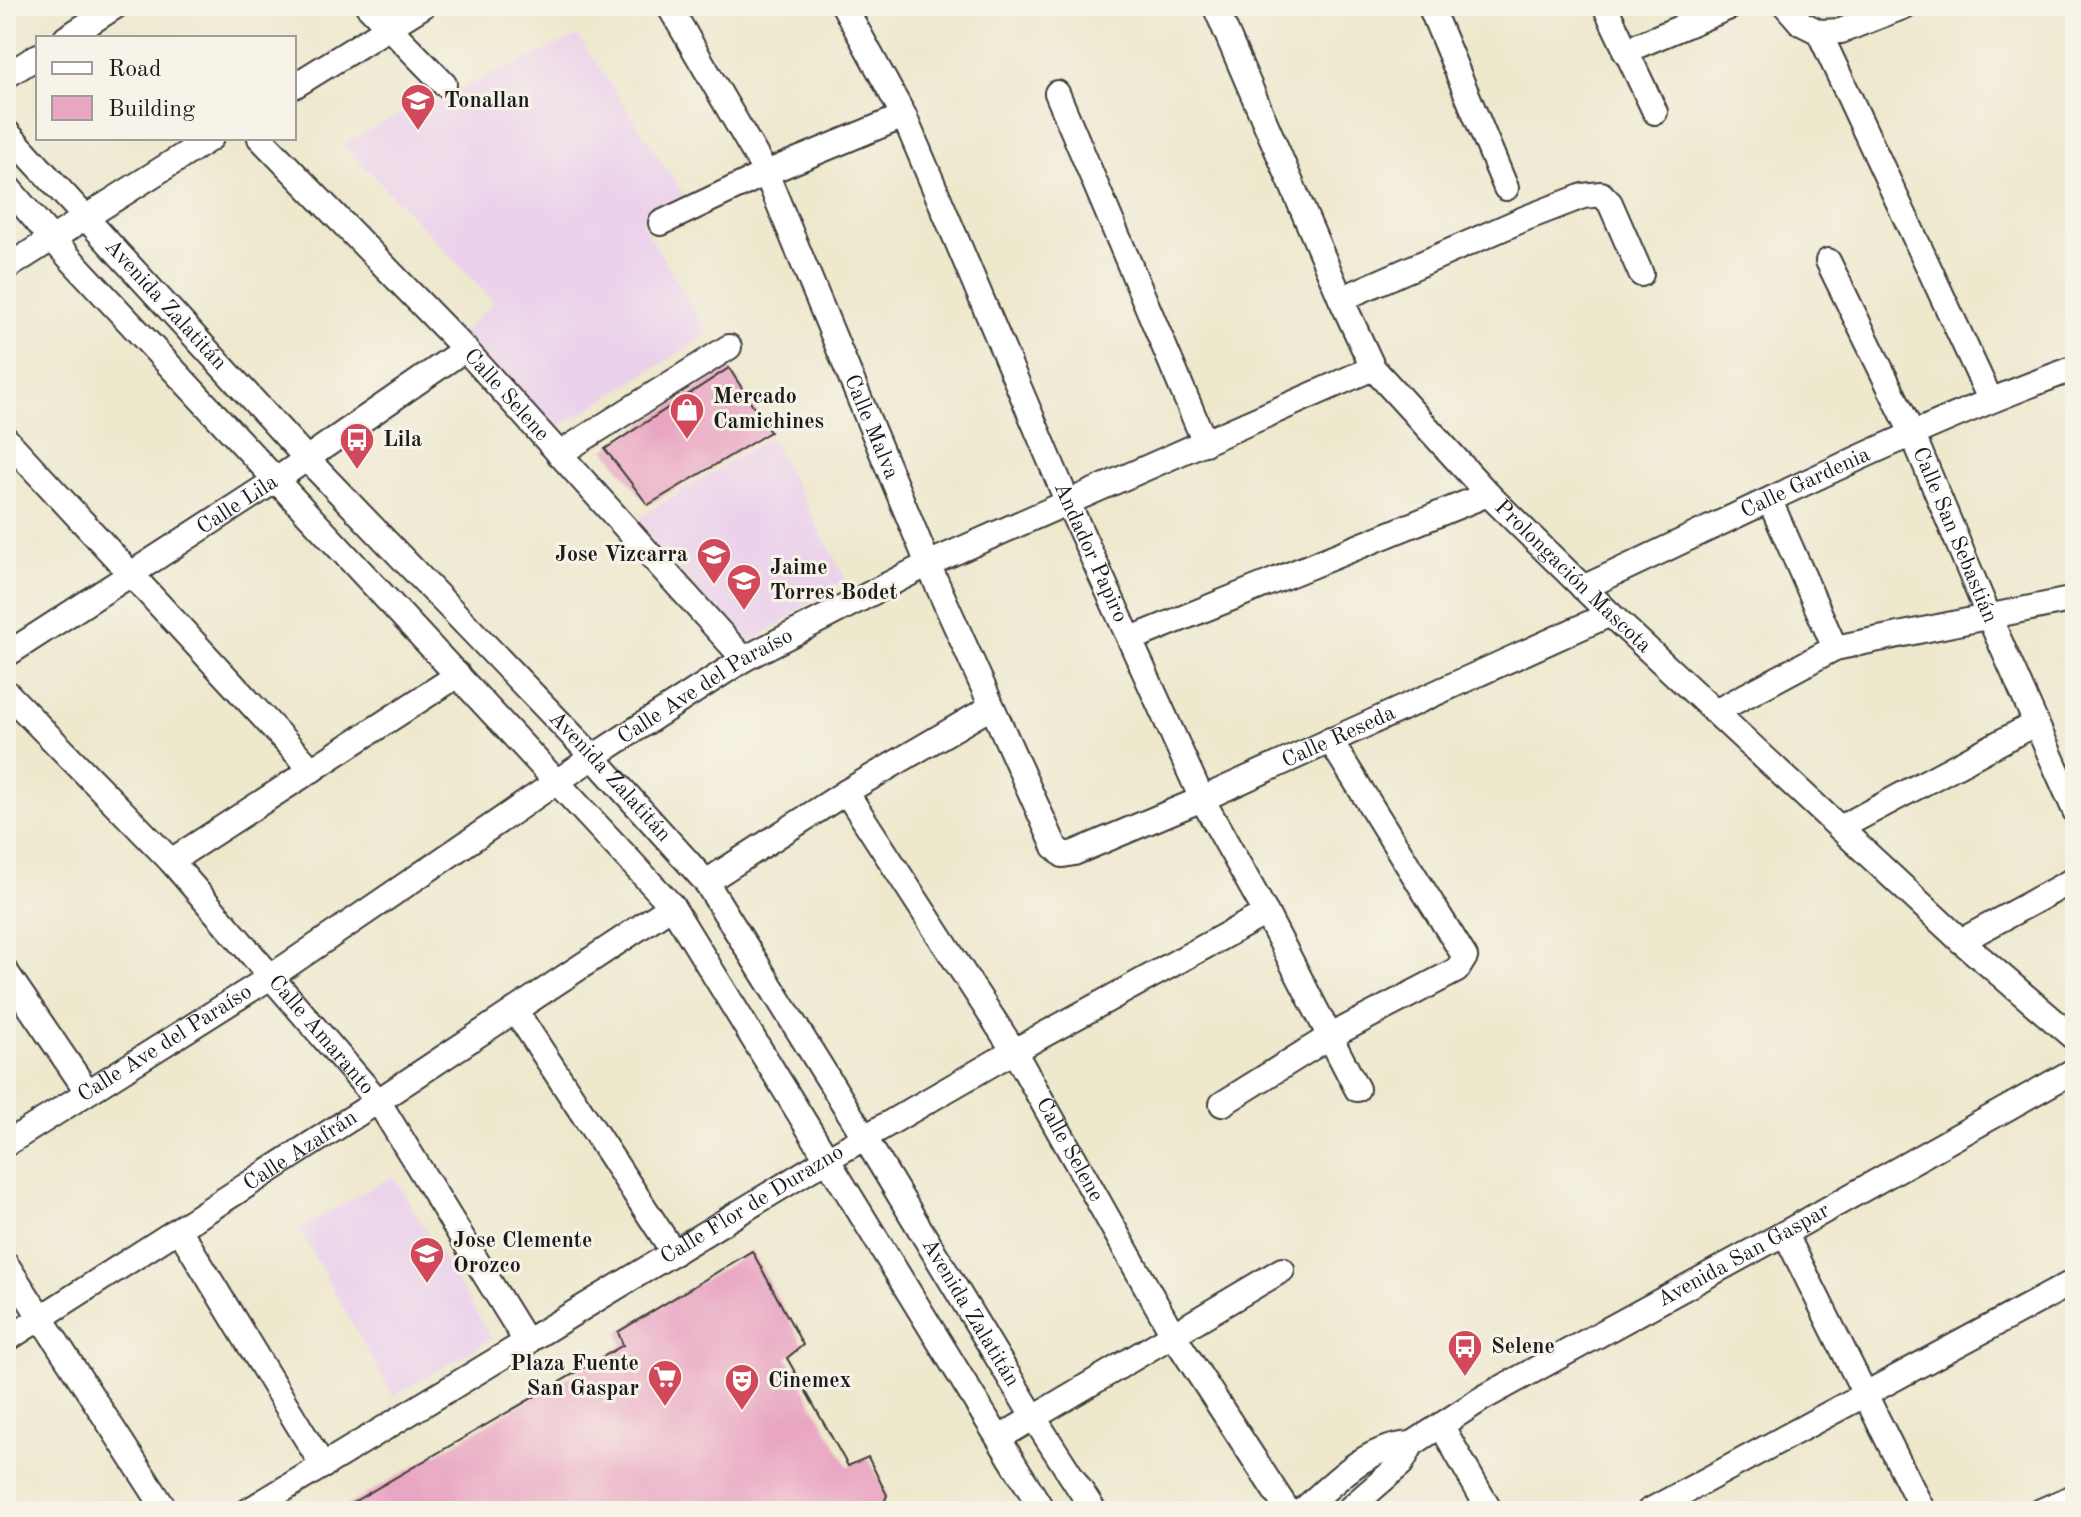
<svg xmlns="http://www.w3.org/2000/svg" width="2081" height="1517" font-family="'Old Standard TT',serif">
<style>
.built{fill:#ebd1eb}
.building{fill:#e9a6c2}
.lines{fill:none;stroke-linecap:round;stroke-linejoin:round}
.minor-casing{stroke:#3c3b37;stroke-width:28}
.minor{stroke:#fff;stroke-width:24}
.labels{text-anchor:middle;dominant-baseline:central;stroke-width:6;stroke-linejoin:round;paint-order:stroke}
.poi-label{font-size:22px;font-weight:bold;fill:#1c1c1c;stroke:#f7f3e8;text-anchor:start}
.street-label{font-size:22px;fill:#1c1c1c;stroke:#f7f3e8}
</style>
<rect width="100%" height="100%" fill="#f7f3e8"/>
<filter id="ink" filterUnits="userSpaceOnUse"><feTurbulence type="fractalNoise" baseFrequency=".0125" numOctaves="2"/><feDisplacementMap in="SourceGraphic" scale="16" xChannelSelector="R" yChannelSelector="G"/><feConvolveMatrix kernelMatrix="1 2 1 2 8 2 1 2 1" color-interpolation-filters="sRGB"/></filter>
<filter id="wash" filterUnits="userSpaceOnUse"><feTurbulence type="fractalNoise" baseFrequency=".006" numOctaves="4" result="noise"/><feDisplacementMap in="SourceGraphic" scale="32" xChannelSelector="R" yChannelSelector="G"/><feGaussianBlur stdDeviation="1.8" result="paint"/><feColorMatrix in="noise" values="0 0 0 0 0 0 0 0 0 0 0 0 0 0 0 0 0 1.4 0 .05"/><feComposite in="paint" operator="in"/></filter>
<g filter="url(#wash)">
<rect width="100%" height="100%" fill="#eee8cd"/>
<!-- built -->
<path class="built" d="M578,36L686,198L653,212L641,222L709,334L549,434L460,334L494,302L343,144L411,108L423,112L433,108L441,98Z
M770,437L845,578L747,646L633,521Z
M393,1176L492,1339L393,1396L299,1229Z"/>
<g id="blocks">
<!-- building -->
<path class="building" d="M729,368L770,432L648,505L605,449Z
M752,1251L803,1345L787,1358L848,1466L868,1457L887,1495L881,1511H338L623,1345L618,1332Z"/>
</g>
</g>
<g filter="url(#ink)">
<use href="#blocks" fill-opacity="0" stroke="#3c3b37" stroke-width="2"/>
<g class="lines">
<defs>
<g id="minor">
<path d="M368,6L444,84"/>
<path id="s1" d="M669,6L766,173L928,564L1055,847L1063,855L1074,853L1202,799L1610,614"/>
<path id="s2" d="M844,6L904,116L1068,503L1202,799L1266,913L1357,1089"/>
<path id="s3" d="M1215,6L1341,299L1373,368L1488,494L1610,614L1961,941L2075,1039"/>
<path d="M1430,6L1506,188"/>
<path d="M1605,6L1655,112"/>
<path d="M1786,6L1801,23L1819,32L1990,399"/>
<path d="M1819,32L1841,31L1905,6"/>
<path d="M66,38L116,6"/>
<path d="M1625,51L1732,6"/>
<path d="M6,76L38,56"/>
<path d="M294,86L423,6"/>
<path d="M1057,93L1205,443"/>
<path id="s4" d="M6,131L307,459L593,757L706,882L865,1138L1034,1418L1094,1511"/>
<path id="s5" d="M260,138L465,349L744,659"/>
<path d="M6,185L52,239L672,906L1043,1511"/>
<path d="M661,223L766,173L904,116"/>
<path id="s6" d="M1828,261L1912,433L1989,617L2075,811"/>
<path d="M6,268L211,138"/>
<path d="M1341,299L1526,218L1583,196L1601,194L1610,203L1641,274"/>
<path d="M6,439L312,770"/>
<path d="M559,454L729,347"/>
<path d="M1770,501L1835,648"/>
<path id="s7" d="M1583,588C1746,512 1906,430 2075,368"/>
<path d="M1131,639L1488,494"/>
<path id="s8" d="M6,655L276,480L465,349"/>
<path id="s9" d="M6,692L171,861L378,1101L527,1343"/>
<path d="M1715,712L1835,648L2075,599"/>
<path id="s10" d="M846,792L1014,1051L1174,1336L1288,1511"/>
<path d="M1840,828L2036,723"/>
<path d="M171,861L458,675"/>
<path d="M706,882L846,792L991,707"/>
<path d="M1961,941L2075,879"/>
<path d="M6,972L87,1091"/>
<path d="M515,1010L674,1253"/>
<path d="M1222,1104L1329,1037L1457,970L1465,957L1330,740"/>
<path id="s11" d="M6,1144L272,976L593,757L744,659L928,564L1373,368"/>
<path d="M179,1229L323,1466"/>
<path d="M1785,1233L1923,1511"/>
<path d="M6,1264L166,1511"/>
<path id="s12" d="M6,1340L378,1101L672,906"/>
<path d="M1441,1425L1490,1511"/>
<path d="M999,1438L1282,1270"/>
<path id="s13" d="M248,1511L829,1158L1014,1051L1266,913"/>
<path d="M1302,1511C1335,1482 1366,1446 1412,1444"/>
<path id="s14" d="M1347,1511L1401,1464L1412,1444L1483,1398L1785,1233L2075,1070"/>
<path d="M1649,1511L2075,1281"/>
<path d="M2041,1511L2075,1496"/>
</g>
</defs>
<!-- minor casing -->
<use href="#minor" class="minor-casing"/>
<!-- minor -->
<use href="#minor" class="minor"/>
</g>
</g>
<!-- icons -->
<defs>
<symbol id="school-pin" viewBox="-11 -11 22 30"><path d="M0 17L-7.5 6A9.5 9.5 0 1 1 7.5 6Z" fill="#d1495b" stroke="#f7f3e8"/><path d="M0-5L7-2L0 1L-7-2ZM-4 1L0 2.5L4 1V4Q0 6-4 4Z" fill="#fff"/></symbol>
<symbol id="shop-pin" viewBox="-11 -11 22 30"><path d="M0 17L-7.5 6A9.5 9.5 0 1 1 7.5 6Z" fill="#d1495b" stroke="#f7f3e8"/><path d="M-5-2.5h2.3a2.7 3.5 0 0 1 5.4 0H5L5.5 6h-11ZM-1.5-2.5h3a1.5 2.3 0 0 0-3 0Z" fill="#fff"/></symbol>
<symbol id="bus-pin" viewBox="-11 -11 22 30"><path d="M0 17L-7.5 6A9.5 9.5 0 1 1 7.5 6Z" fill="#d1495b" stroke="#f7f3e8"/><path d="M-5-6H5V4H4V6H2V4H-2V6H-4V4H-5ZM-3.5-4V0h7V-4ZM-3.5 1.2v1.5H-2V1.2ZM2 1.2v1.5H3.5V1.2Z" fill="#fff"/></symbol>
<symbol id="supermarket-pin" viewBox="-11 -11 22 30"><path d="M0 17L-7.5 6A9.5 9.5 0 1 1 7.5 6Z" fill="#d1495b" stroke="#f7f3e8"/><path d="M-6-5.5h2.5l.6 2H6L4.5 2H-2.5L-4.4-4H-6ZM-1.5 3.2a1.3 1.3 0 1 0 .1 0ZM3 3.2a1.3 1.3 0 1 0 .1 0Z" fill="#fff"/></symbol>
<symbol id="theatre-pin" viewBox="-11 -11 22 30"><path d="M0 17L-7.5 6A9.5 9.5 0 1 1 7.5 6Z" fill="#d1495b" stroke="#f7f3e8"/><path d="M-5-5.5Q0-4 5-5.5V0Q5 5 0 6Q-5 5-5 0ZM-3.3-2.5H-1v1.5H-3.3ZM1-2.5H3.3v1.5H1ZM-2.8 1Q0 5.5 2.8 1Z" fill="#fff"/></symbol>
</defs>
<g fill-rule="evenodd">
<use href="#school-pin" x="398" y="81" width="40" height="54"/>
<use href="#shop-pin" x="667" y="390" width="40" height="54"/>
<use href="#bus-pin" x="337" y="420" width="40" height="54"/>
<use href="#school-pin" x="694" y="535" width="40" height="54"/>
<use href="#school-pin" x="724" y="561" width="40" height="54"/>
<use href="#school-pin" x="407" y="1234" width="40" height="54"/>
<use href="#bus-pin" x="1445" y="1327" width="40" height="54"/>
<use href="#supermarket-pin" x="645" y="1357" width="40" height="54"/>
<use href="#theatre-pin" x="722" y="1361" width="40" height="54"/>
</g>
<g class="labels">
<!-- poi labels -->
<g class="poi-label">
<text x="444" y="101">Tonallan</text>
<text x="713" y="397">Mercado<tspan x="713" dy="25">Camichines</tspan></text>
<text x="383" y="440">Lila</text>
<text x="688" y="555" text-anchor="end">Jose Vizcarra</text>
<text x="770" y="568">Jaime<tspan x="770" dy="25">Torres Bodet</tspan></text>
<text x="453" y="1241">Jose Clemente<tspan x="453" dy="25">Orozco</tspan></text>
<text x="1491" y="1347">Selene</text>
<text x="639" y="1364" text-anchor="end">Plaza Fuente<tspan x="639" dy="25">San Gaspar</tspan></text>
<text x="768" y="1381">Cinemex</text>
</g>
<!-- street labels -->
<g class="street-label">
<text stroke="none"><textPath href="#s4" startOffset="236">Avenida Zalatitán</textPath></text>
<text stroke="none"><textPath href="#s5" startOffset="356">Calle Selene</textPath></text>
<text stroke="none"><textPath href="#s1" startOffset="468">Calle Malva</textPath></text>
<text stroke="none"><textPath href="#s7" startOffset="246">Calle Gardenia</textPath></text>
<text stroke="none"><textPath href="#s8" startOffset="276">Calle Lila</textPath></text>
<text stroke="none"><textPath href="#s6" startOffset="302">Calle San Sebastián</textPath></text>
<text stroke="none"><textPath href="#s2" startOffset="600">Andador Papiro</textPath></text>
<text stroke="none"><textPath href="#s3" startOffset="684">Prolongación Mascota</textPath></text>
<text stroke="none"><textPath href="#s11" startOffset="836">Calle Ave del Paraíso</textPath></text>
<text stroke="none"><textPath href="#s1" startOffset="1238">Calle Reseda</textPath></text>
<text stroke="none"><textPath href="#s4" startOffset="884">Avenida Zalatitán</textPath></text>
<text stroke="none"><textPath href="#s9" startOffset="466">Calle Amaranto</textPath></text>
<text stroke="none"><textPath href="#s11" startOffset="188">Calle Ave del Paraíso</textPath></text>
<text stroke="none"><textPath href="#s10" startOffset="422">Calle Selene</textPath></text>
<text stroke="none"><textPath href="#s12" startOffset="350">Calle Azafrán</textPath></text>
<text stroke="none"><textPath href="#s13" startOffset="590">Calle Flor de Durazno</textPath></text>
<text stroke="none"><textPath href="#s14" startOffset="476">Avenida San Gaspar</textPath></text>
<text stroke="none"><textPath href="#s4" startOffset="1532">Avenida Zalatitán</textPath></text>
</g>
</g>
<!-- margin -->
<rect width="2081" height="1517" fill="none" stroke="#f7f3e8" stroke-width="32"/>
<!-- legend -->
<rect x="36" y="36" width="260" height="104" fill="#f7f3e8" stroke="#9f9d96" stroke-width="2"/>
<rect x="52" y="62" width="40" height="12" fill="#ffffff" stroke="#9f9d96" stroke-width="2"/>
<text x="108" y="76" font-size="24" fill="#1c1c1c">Road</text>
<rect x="52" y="96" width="40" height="24" fill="#e9a6c2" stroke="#9f9d96" stroke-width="2"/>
<text x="108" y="116" font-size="24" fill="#1c1c1c">Building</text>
</svg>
